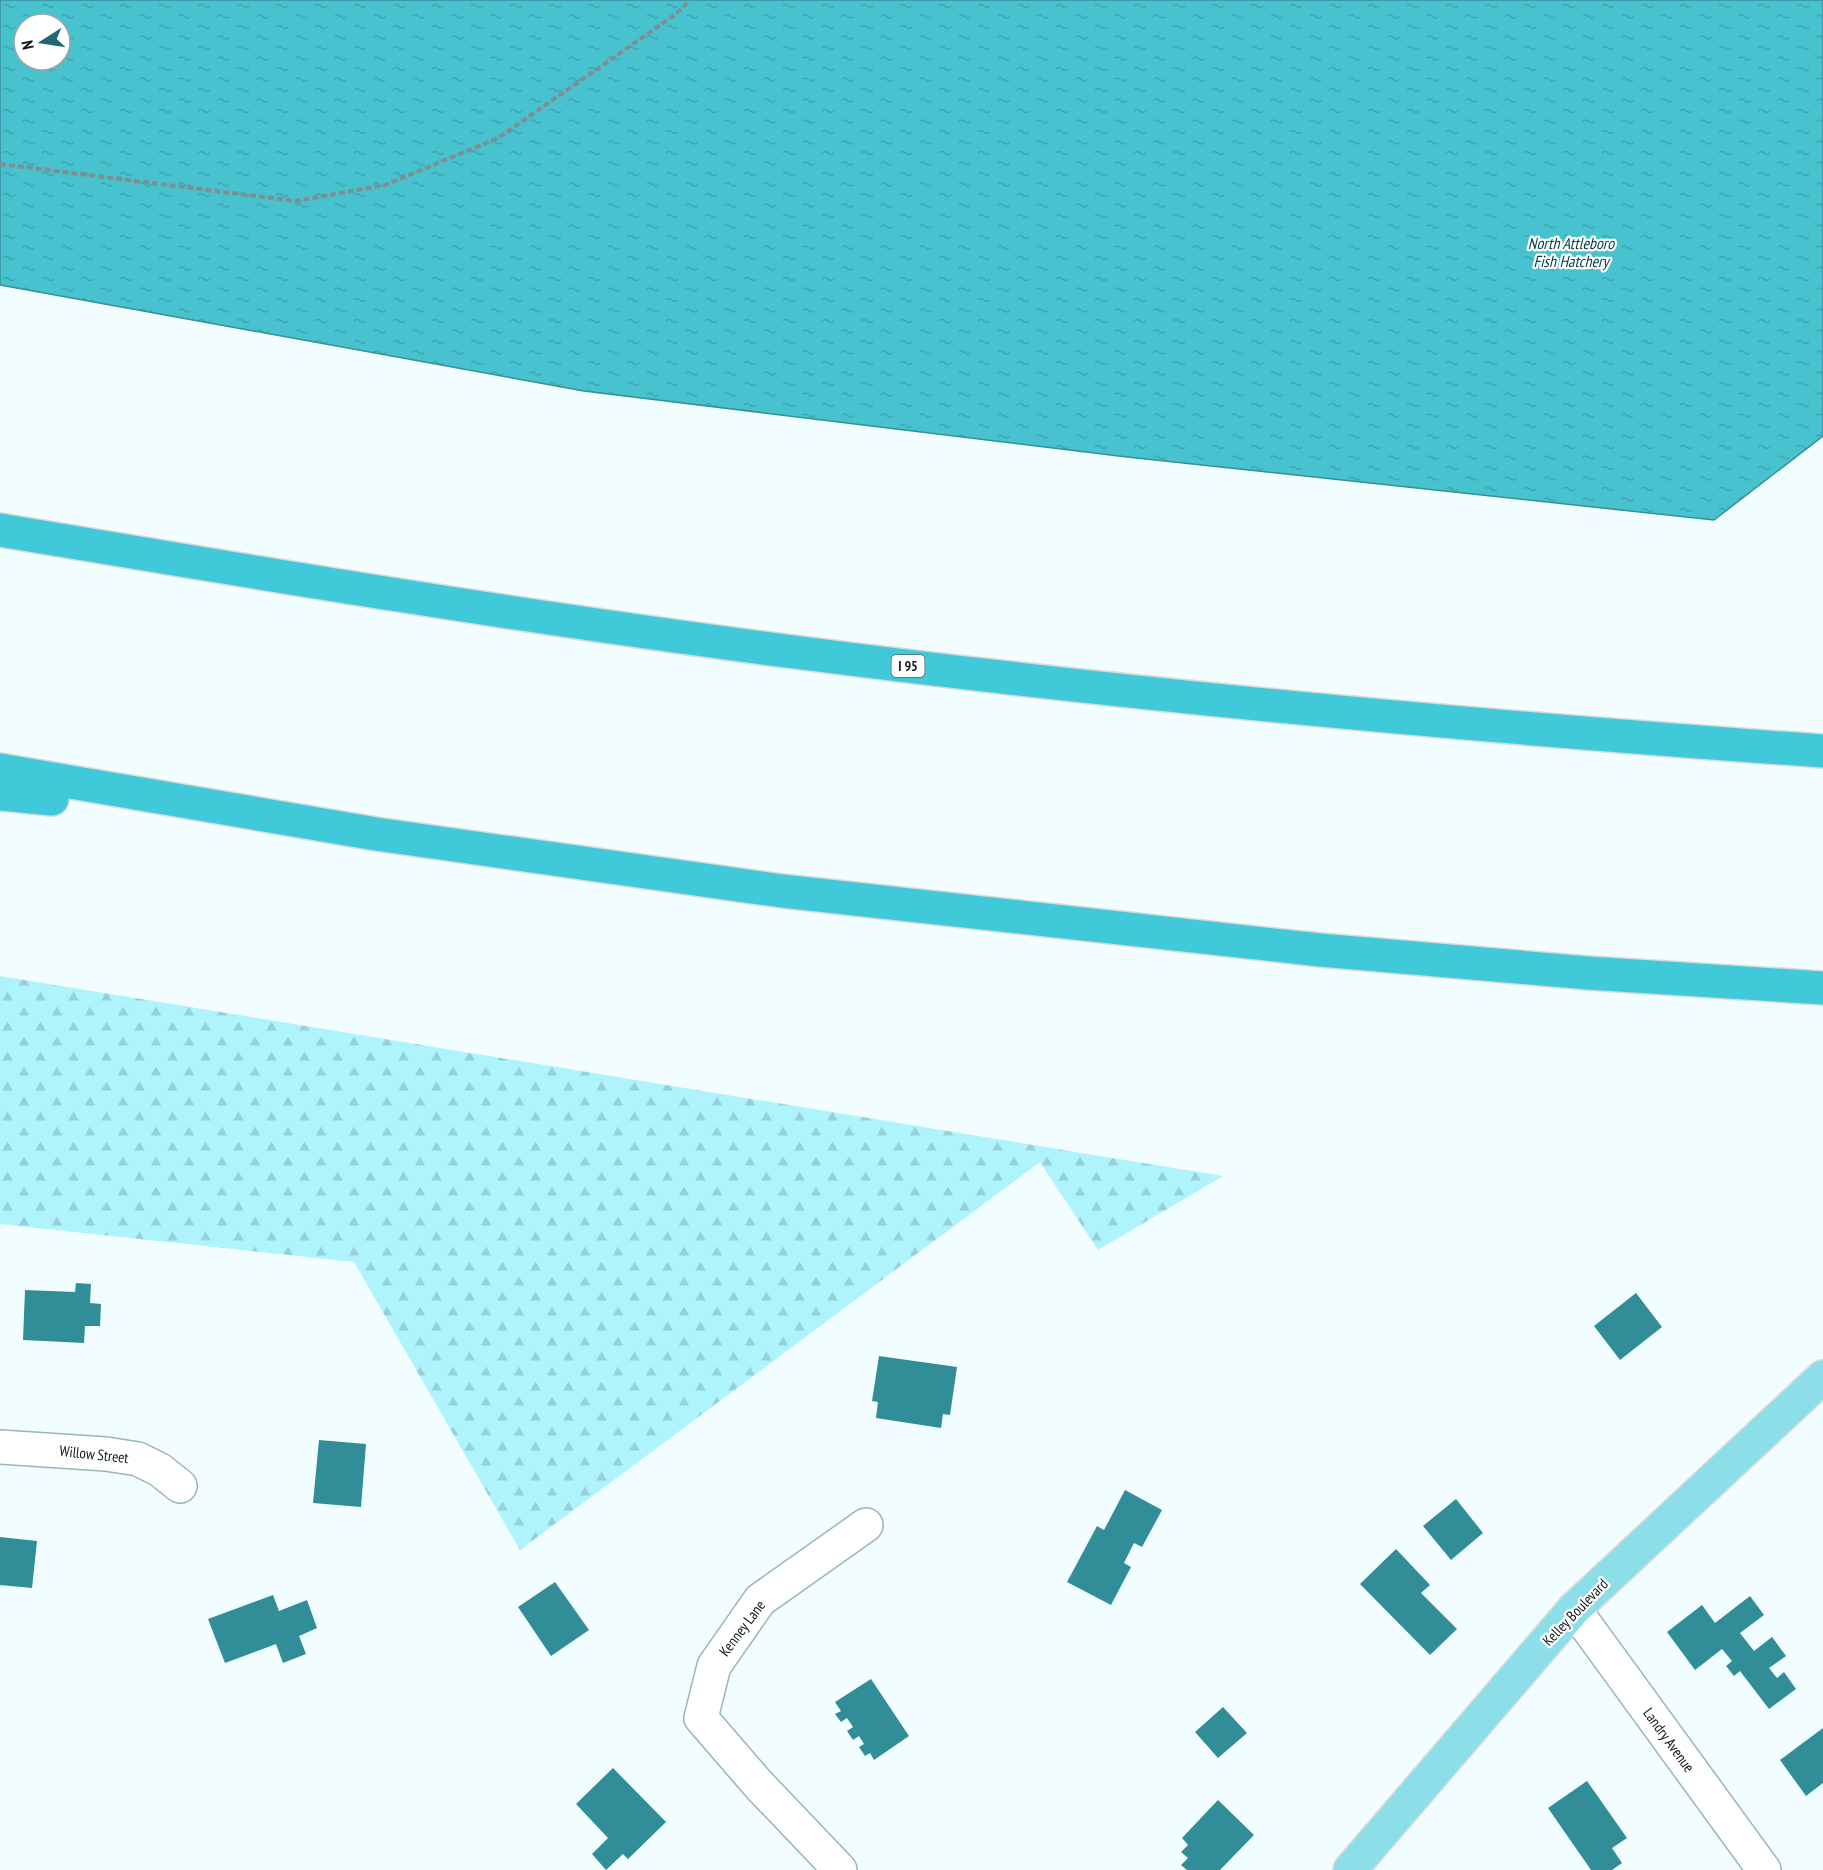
<svg xmlns="http://www.w3.org/2000/svg" width="1823" height="1870" font-family="'PT Sans Narrow',sans-serif">
<style>
.forest{fill:url(#forest-firs)}
.water{fill:url(#water-ripples);stroke:#369099;stroke-width:1.5;fill-rule:evenodd}
.building{fill:#318e98}
.lines{fill:none;stroke-linecap:round;stroke-linejoin:round}
.minor-casing{stroke:#99b5b8;stroke-width:36}
.major-casing{stroke:#d9dadb;stroke-width:36}
.highway-casing{stroke:#d9dadb;stroke-width:36}
.path{stroke:#828d8f;stroke-width:4;stroke-dasharray:6 3;stroke-linecap:butt}
.minor{stroke:#fff;stroke-width:33}
.major{stroke:#8cdfe8;stroke-width:33}
.highway{stroke:#40cad9;stroke-width:33}
.labels{text-anchor:middle;dominant-baseline:central;stroke-width:4.5;stroke-linejoin:round;paint-order:stroke}
.shield{fill:#fff;stroke:#585f60;stroke-width:1.5}
.shield-label{font-size:14px;font-weight:bold;fill:#101a1c}
.street-label{font-size:15px;fill:#101a1c;stroke:#fff}
.water-label{font-size:16px;font-style:italic;fill:#064046;stroke:#fff}
</style>
<defs>
<pattern id="forest-firs" width="22" height="20" patternUnits="userSpaceOnUse" patternTransform="scale(1.5)"><rect width="22" height="20" fill="#aff4fc"/><path d="M5 1l3.5 6h-7zM16 11l3.5 6h-7z" fill="#96d1d7"/></pattern>
<pattern id="water-ripples" width="26" height="14" patternUnits="userSpaceOnUse" patternTransform="scale(1.5)"><rect width="26" height="14" fill="#47c2ce"/><path d="M2 4q2-2 4 0t4 0M15 11q2-2 4 0t4 0" fill="none" stroke="#3da6b0"/></pattern>
</defs>
<rect width="100%" height="100%" fill="#f2fdff"/>
<!-- forest -->
<path class="forest" d="M0,976L1223,1176L1098,1250L1040,1162L520,1550L354,1262L0,1224Z"/>
<!-- water -->
<path class="water" d="M0,0H1823V436L1714,520L1127,457L584,391L0,285ZM24,24H60V60H24Z"/>
<!-- building -->
<path class="building" d="M76,1283L91,1284L90,1303L101,1304L100,1326H85L84,1343L23,1340L25,1290L75,1292Z
M1636,1293L1662,1327L1620,1360L1594,1326Z
M879,1356L957,1367L950,1415L943,1414L941,1428L876,1418L878,1402L872,1401Z
M319,1440L366,1444L361,1507L313,1503Z
M1125,1490L1162,1510L1142,1547L1134,1543L1124,1563L1131,1567L1111,1605L1067,1582L1097,1526L1104,1530Z
M1456,1499L1483,1533L1451,1560L1423,1526Z
M0,1537L37,1541L32,1588L0,1585Z
M1396,1549L1430,1585L1421,1593L1457,1629L1430,1655L1360,1584Z
M555,1582L589,1630L551,1656L518,1607Z
M273,1595L279,1611L307,1600L317,1628L299,1636L306,1654L283,1663L276,1644L225,1663L208,1619Z
M1750,1596L1764,1615L1740,1633L1754,1651L1772,1637L1786,1656L1769,1668L1777,1678L1784,1672L1796,1689L1769,1709L1740,1671L1734,1676L1726,1666L1732,1661L1722,1649L1695,1670L1667,1632L1702,1605L1715,1623Z
M871,1679L909,1736L874,1760L870,1753L865,1756L859,1747L864,1744L859,1736L853,1740L847,1731L853,1727L847,1718L841,1722L835,1714L841,1711L835,1702Z
M1223,1707L1247,1733L1218,1758L1195,1732Z
M1823,1728V1783L1806,1796L1780,1760Z
M613,1768L666,1822L628,1859L623,1854L606,1870L592,1854L608,1838L576,1804Z
M1587,1781L1627,1838L1612,1848L1622,1863L1612,1870H1591L1548,1808Z
M1218,1800L1254,1835L1220,1870H1187L1181,1865L1188,1858L1181,1852L1188,1845L1182,1838Z"/>
<g class="lines">
<defs>
<path id="minor" d="M0,1447L106,1454L138,1459L160,1470L180,1486
M1574,1609L1764,1870
M840,1870L758,1784L701,1718L714,1666L760,1600L866,1525"/>
<path id="major" d="M1350,1870L1574,1609L1823,1377"/>
<path id="highway" d="M0,530C264,574 528,618 794,652C1136,696 1479,727 1823,751
M0,770L376,834L782,891L1320,950L1588,973L1823,988
M0,794L52,799"/>
</defs>
<!-- minor casing -->
<use href="#minor" class="minor-casing"/>
<!-- major casing -->
<use href="#major" class="major-casing"/>
<!-- highway casing -->
<use href="#highway" class="highway-casing"/>
<!-- path -->
<path class="path" d="M0,164L296,201L385,185L498,138L676,14L690,0"/>
<!-- minor -->
<use href="#minor" class="minor"/>
<!-- major -->
<use href="#major" class="major"/>
<!-- highway -->
<use href="#highway" class="highway"/>
</g>
<g class="labels">
<!-- shield labels -->
<rect class="shield" x="891.5" y="655" width="33" height="22" rx="4.5"/>
<g class="shield-label">
<text x="908" y="666">I 95</text>
</g>
<!-- street labels -->
<g class="street-label">
<text transform="translate(94 1454) rotate(6)">Willow Street</text>
<text transform="translate(1575 1612) rotate(-46)">Kelley Boulevard</text>
<text transform="translate(742 1628) rotate(-53)">Kenney Lane</text>
<text transform="translate(1669 1740) rotate(54)">Landry Avenue</text>
</g>
<!-- water labels -->
<g class="water-label">
<text x="1571" y="243">North Attleboro<tspan x="1571" dy="18">Fish Hatchery</tspan></text>
</g>
</g>
<!-- north arrow -->
<g transform="translate(42 42) rotate(258)"><circle r="28" fill="#ffffff" stroke="#9fa3a4" stroke-width="1.5"/>
<path d="M0-4.5L10 22L0 15L-10 22Z" fill="#1d6971"/>
<text y="-9" font-size="16" font-weight="bold" text-anchor="middle" fill="#101a1c">N</text>
</g>
</svg>
